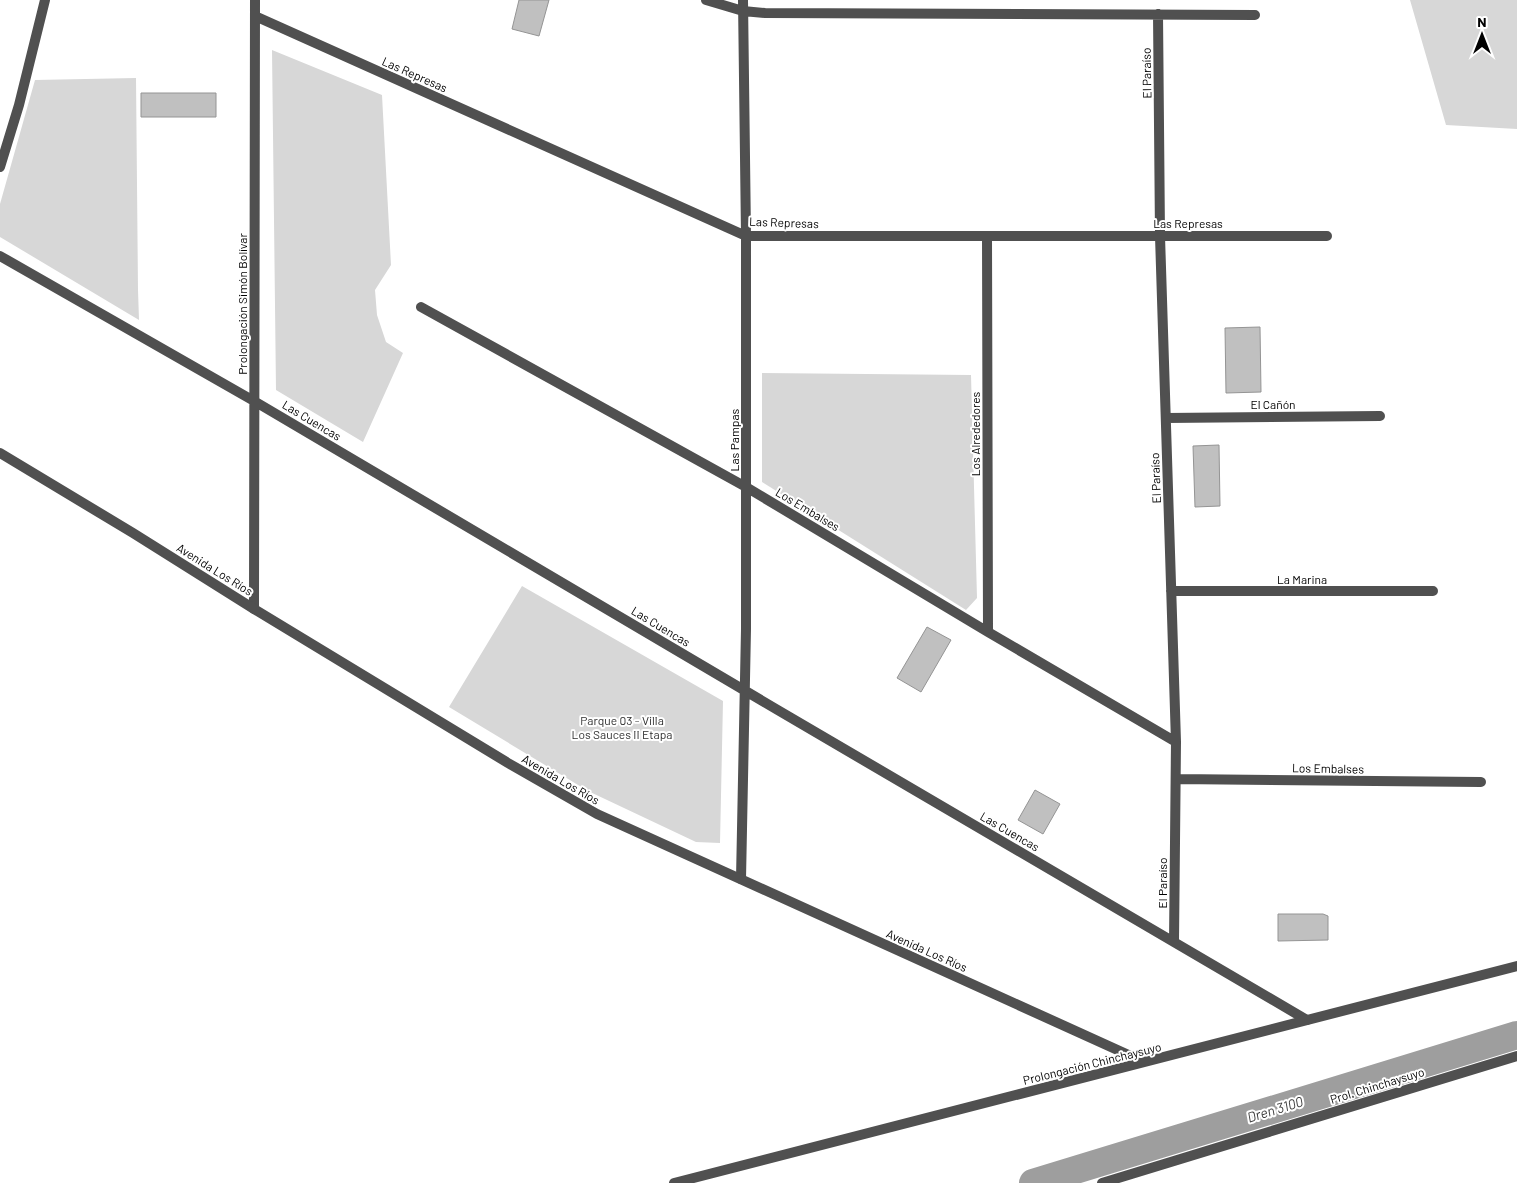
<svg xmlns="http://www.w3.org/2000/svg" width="1517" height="1183" font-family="Barlow,sans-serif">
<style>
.green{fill:#d7d7d7}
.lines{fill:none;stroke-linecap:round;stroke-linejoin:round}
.canal{stroke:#9e9e9e;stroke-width:28}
.building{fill:#c0c0c0;stroke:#949494}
.minor{stroke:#505050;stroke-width:10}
.tertiary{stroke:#505050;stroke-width:10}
.labels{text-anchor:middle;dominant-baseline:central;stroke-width:4;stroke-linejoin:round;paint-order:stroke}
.street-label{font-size:12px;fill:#000;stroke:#fff}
.park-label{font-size:12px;fill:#2e2e2e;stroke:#fff}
.water-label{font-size:14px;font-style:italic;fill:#3f3f3f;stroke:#fff}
</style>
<rect width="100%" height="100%" fill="#fff"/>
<!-- green -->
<path class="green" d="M1410,0H1517V129L1446,125Z
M272,50L382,95L391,265L375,290L377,315L386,342L403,353L363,442L276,390Z
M136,78L138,290L139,320L0,237V204L35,80Z
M762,373L971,375L977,598L966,610L762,482Z
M522,586L723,701L720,843L696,842L588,791L449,707Z"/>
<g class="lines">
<!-- canal -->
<path class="canal" d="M1033,1183L1517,1035"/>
</g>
<!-- building -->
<path class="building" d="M519,0H549L539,36L512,29Z
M141,93H216V117H141Z
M1260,327L1261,392L1226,393L1225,328Z
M1219,445L1220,506L1195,507L1193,446Z
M927,627L951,640L921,692L897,678Z
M1035,790L1060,804L1043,834L1018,820Z
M1278,914H1323L1328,916V940L1278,941Z"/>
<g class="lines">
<!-- minor -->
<path class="minor" d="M706,0L743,11L765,13L1255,15
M1158,14L1160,236L1176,742L1174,942
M255,16L746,236H1327
M0,167L19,105L45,0
M987,236L988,632
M0,256L254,401L776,709L1307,1020
M421,307L746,487L988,632L1176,742
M1166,418L1380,416
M1171,591H1433
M254,609L255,0
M1176,779L1481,782
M741,879L746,629V236L743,0
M1102,1183L1517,1056"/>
<!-- tertiary -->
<path class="tertiary" d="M0,453L133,533L254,609L508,763L597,814L1144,1062
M674,1183L1517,966"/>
</g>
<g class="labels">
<!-- street labels -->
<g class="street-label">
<text transform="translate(1146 73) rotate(-91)">El Paraíso</text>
<text transform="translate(415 74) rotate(24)">Las Represas</text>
<text transform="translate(784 222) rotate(2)">Las Represas</text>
<text x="1188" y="223">Las Represas</text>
<text transform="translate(242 304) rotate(-90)">Prolongación Simón Bolívar</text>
<text x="1273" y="404">El Cañón</text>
<text transform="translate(312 420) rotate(31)">Las Cuencas</text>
<text transform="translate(975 434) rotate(-90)">Los Alrededores</text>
<text transform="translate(734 440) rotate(-90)">Las Pampas</text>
<text transform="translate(1155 478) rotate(-92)">El Paraíso</text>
<text transform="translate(808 509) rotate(31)">Los Embalses</text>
<text transform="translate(215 569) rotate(32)">Avenida Los Ríos</text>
<text x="1302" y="579">La Marina</text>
<text transform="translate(661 626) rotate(31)">Las Cuencas</text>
<text transform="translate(1328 768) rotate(1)">Los Embalses</text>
<text transform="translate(561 779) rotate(30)">Avenida Los Ríos</text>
<text transform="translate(1010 831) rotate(30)">Las Cuencas</text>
<text transform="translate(1162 883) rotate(-90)">El Paraíso</text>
<text transform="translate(927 950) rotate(24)">Avenida Los Ríos</text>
<text transform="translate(1092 1063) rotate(-14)">Prolongación Chinchaysuyo</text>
<text transform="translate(1377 1085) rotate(-17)">Prol. Chinchaysuyo</text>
</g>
<!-- park labels -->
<g class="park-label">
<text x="622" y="720">Parque 03 - Villa<tspan x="622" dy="14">Los Sauces II Etapa</tspan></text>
</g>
<!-- water labels -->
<g class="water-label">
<text transform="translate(1275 1109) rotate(-17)">Dren 3100</text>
</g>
</g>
<!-- north arrow -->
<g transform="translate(1482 35)" stroke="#ffffff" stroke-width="4" paint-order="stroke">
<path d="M0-4L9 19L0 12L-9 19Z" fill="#000000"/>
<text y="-8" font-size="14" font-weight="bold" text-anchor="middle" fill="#000000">N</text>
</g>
</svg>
